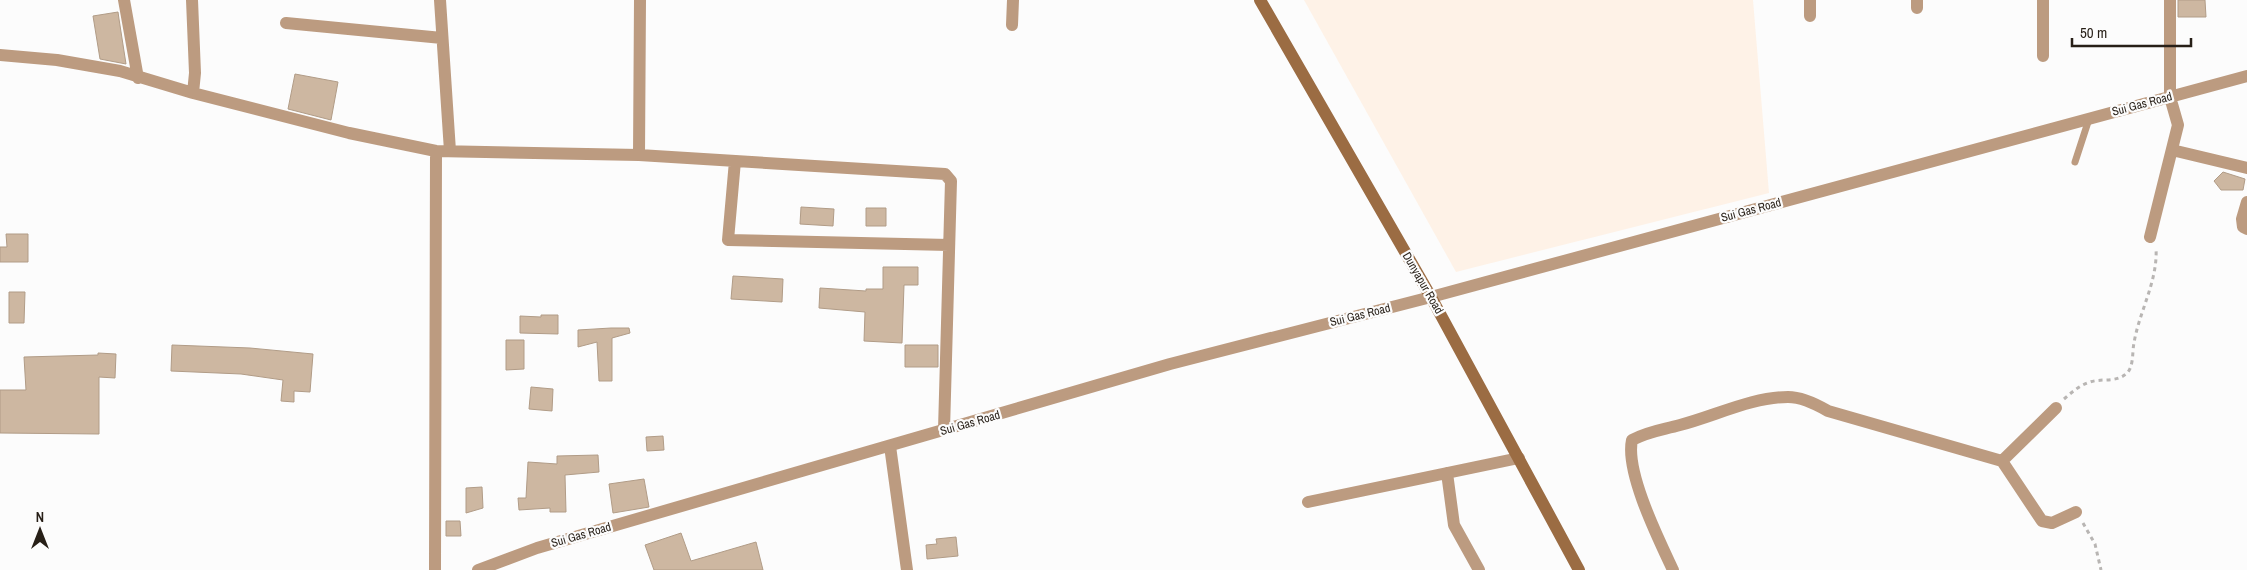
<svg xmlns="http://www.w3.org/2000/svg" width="2247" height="570" font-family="'Archivo Narrow',sans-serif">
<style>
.built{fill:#fef2e7}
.building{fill:#cdb7a1;stroke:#b19c87}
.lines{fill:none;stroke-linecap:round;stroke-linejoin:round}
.path{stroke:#b8b5b3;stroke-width:3;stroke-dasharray:4 4;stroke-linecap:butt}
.lane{stroke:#bc9b80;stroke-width:7}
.street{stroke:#bc9b80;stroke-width:12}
.secondary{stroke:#9b6c43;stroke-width:12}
.labels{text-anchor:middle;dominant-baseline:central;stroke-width:4.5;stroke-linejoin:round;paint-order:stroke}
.street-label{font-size:12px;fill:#271f17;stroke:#fcfcfc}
</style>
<rect width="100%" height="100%" fill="#fcfcfc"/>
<!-- built -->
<path class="built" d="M1304,0H1753L1769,193L1456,272Z"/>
<!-- building -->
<path class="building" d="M2178,0H2205L2206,17H2178Z
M118,12L119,19L126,64L100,59L93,16Z
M295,74L338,82L331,120L288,109Z
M2223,172L2245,179L2243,190H2221L2214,181Z
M801,207L834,209L833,226L800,224Z
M866,208H886V226H866Z
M6,234H28V262H0V247H7Z
M883,267H918V285H904L902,343L864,341L865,312L819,308L820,288L866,291V289H883Z
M733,276L783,279L782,302L731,299Z
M9,292H25L24,323H9Z
M541,315H558V334L520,333V316L541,317Z
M611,328H629L630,333L612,338V381H599L597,342L578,347V330Z
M506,340H524V369L506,370Z
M172,345L250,348L313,354L310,392L294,391V402L281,401L283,380L241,374L171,371Z
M905,345H938V367H905Z
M98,353L116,354L115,378L99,377V434L0,433V390H26L24,357L98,355Z
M531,387L553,389L552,411L529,409Z
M663,436L664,450L647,451L646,437Z
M598,455L599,472L565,475L566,512H550V508L519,510L518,498H526L528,462L557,464V456Z
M644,479L649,507L613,513L609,484Z
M482,487L483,508L466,513V488Z
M446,521H460L461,536H446Z
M681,533L691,561L756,542L763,570H654L645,545Z
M956,537L958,556L927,559L926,545L937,544L936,539Z"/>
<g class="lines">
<!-- path -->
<path class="path" d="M2064,399C2072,392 2080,385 2090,382C2102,378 2117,383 2127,373C2134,366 2132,352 2134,343C2139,312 2158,281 2156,248
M2083,523L2095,544L2101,570"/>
<!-- lane -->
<path class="lane" d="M2075,162L2089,119"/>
<!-- street -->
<path class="street" d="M124,0L138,78
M192,0L195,73L193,93
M440,0L450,151
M1810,0V16
M1917,0V8
M286,23L442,38
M1012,25L1013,0
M0,55L57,60L120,71L193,93L349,133L436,151L639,155L945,174L951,181L944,430
M2043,56V0
M2172,150L2247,168
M639,155L640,0
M735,161L728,240L949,245
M2247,202L2242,219L2243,227L2247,229
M2150,237L2178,125L2170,97V0
M890,446L907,570
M2002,461L2056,408
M1447,473L1454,525L1479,570
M1308,502L1519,458
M435,570L436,151
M478,570L537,548L1170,364L1431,297L2247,76
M1673,570C1659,540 1625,472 1632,440C1649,431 1662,430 1680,425C1715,416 1752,397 1788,397C1802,397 1816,404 1828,411L2002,461L2042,521L2052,523L2076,512"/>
<!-- secondary -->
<path class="secondary" d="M1260,0L1431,297L1579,570"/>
</g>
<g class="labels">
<!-- street labels -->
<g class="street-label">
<text transform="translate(2142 104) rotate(-15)">Sui Gas Road</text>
<text transform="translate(1751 210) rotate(-15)">Sui Gas Road</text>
<text transform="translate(1423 283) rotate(60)">Dunyapur Road</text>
<text transform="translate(1360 315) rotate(-14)">Sui Gas Road</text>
<text transform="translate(970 423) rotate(-16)">Sui Gas Road</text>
<text transform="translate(581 535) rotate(-16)">Sui Gas Road</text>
</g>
</g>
<!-- north arrow -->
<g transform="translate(40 530)" stroke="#fcfcfc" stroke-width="4" paint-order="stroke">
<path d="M0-4L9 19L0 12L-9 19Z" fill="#271f17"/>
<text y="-8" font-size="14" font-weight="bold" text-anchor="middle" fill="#271f17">N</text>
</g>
<!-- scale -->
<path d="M2072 38v8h119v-8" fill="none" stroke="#271f17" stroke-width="2.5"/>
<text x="2080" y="38" font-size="15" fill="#271f17" stroke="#fcfcfc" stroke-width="4" paint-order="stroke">50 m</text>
</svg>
